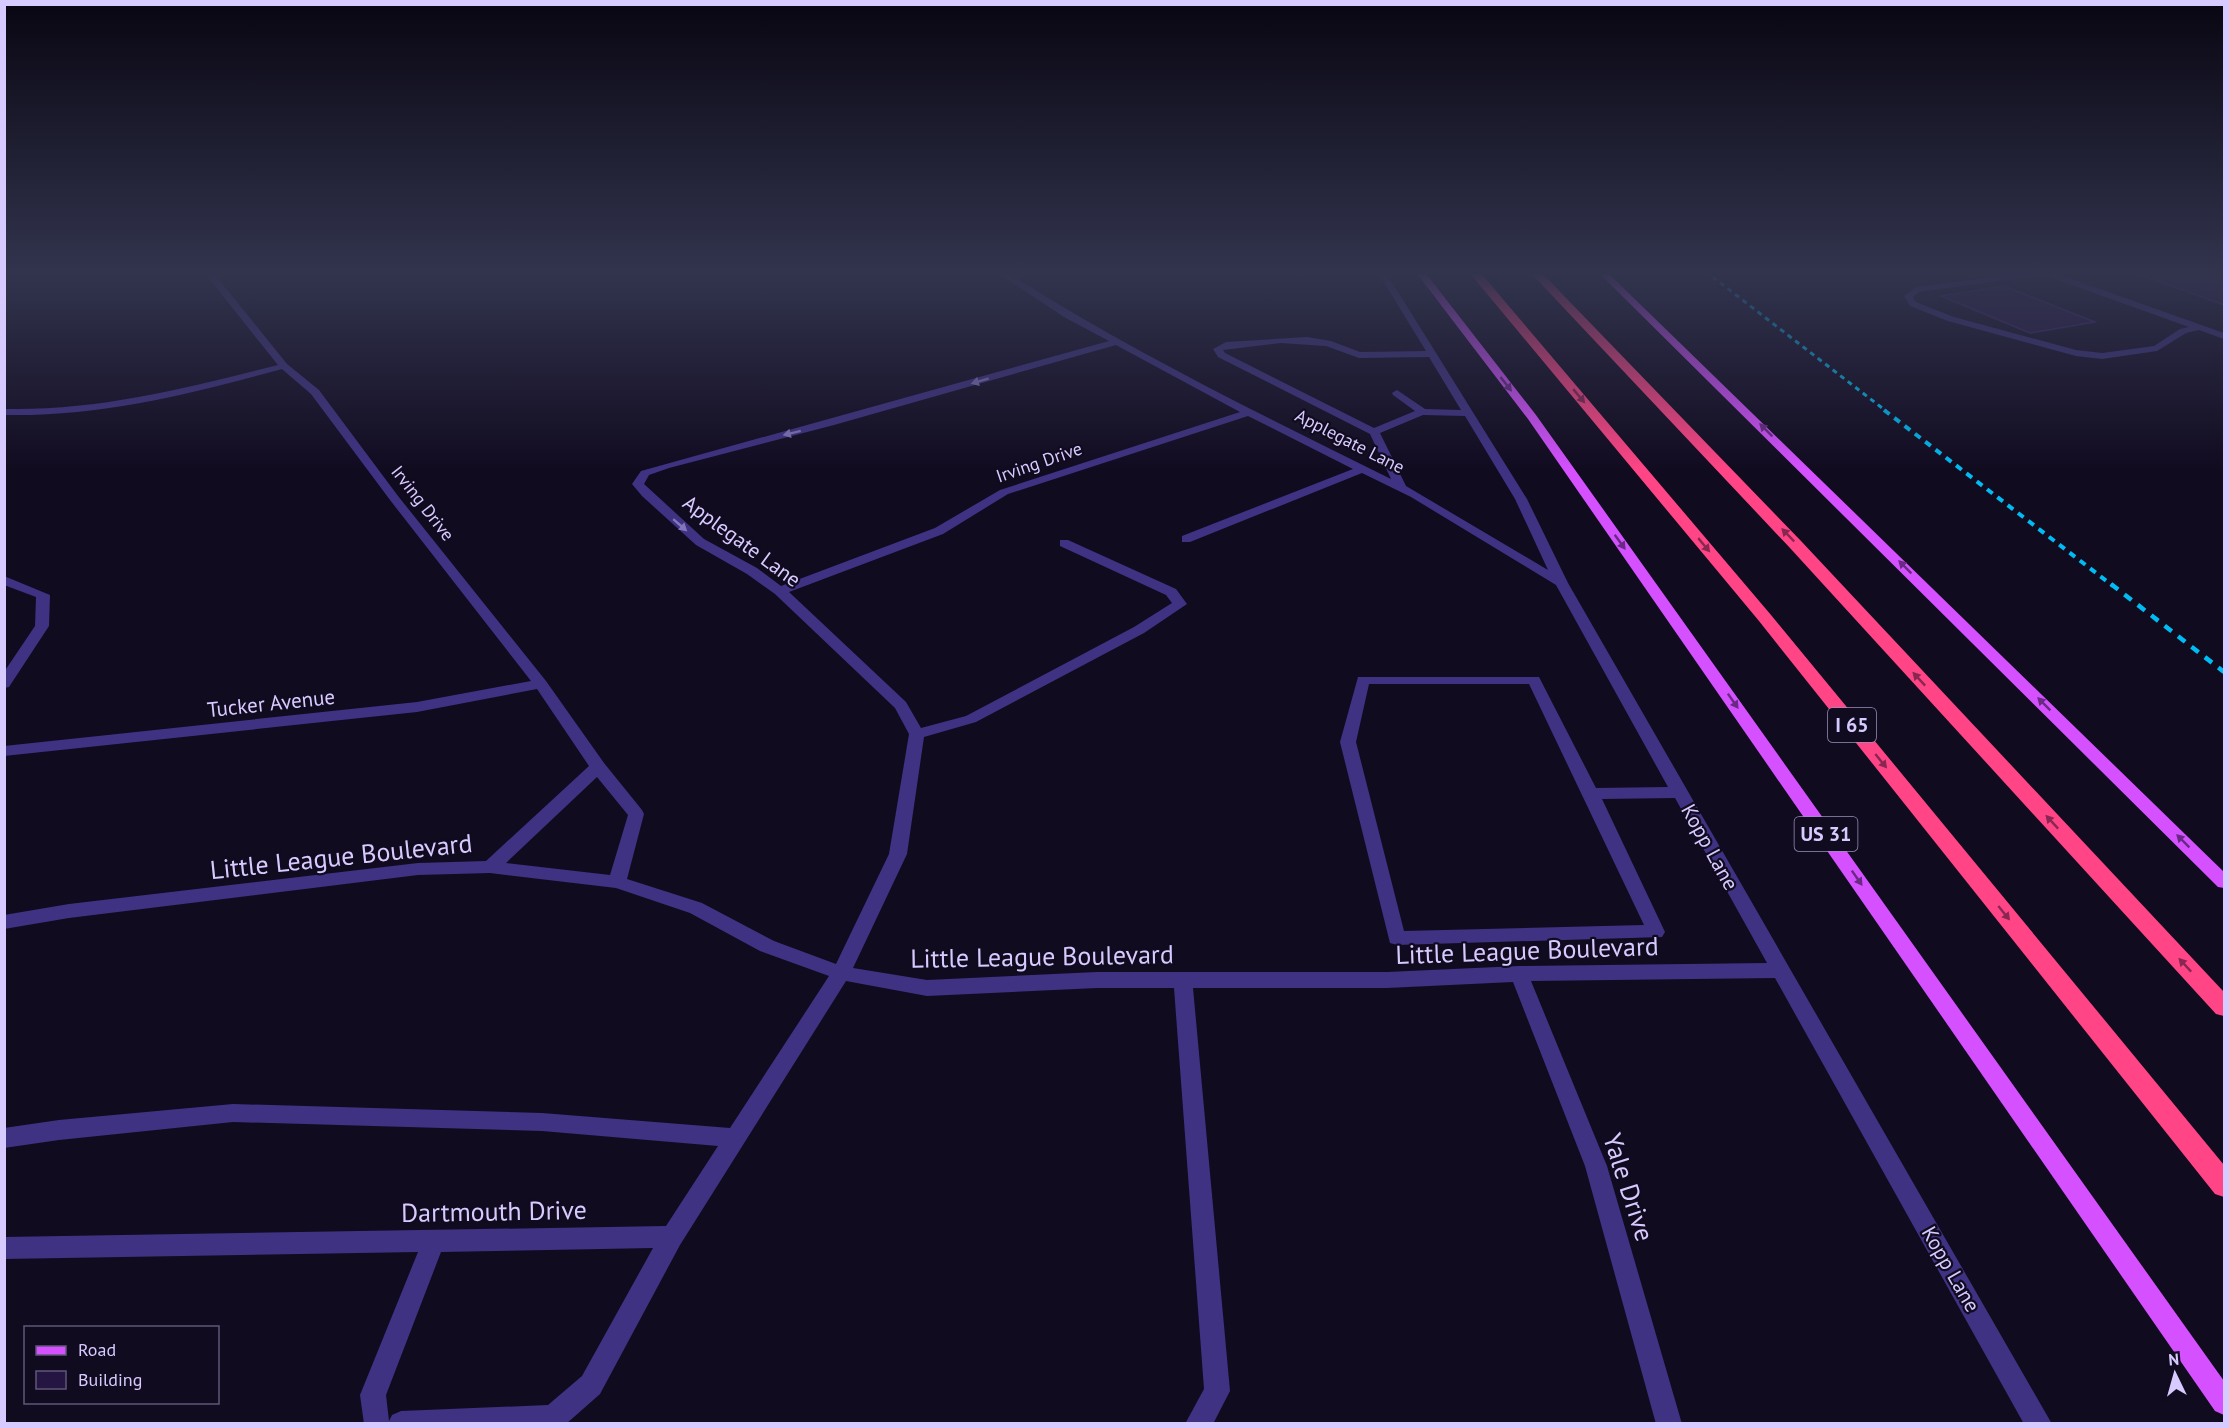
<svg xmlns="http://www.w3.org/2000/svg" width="2229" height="1428" font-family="'PT Sans',sans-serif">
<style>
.building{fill:#241542;stroke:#3e2571;stroke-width:1.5}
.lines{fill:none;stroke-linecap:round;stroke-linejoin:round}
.minor{fill:#3f3283;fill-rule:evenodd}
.major{fill:#d551ff;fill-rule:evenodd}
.highway{fill:#ff4585;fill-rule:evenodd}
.rail-far2{stroke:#00bcf5;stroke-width:3;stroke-dasharray:5 4.5;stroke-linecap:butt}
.rail-far1{stroke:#00bcf5;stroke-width:4;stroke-dasharray:7 6;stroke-linecap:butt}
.rail{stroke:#00bcf5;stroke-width:4.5;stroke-dasharray:9 8;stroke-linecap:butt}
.oneway{fill:#8376bb}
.oneway2{fill:#692a84}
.oneway3{fill:#882852}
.labels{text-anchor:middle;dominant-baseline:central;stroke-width:4.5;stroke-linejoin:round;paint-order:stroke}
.far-street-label{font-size:18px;fill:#d7caff;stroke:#110b20}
.shield{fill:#110b20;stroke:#9c91bc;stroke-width:1.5}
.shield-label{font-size:20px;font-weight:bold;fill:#d7caff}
.street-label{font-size:21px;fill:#d7caff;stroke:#110b20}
.near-street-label{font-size:26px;fill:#d7caff;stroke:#110b20}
</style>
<rect width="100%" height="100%" fill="#110b20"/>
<!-- building -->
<path class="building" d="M2130,271L2224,273V305Z
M2004,286L2095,322L2030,333L1941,296Z"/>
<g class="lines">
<!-- minor -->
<path class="minor" d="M203,271H212L287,364L319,390L398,496L546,681L604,763L642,810L644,814L627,879L702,903L774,941L836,964L889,854L909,734L895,708L775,594L747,574L696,545L642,496L632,484L641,471L1109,341L1064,317L995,271H1005C1128,350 1260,414 1391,479L1370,434L1218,357L1213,349L1226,342L1307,337L1331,341L1360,352L1426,351L1377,271H1385L1527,499L1568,583L2052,1424H2024L1775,978L1531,981L1607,1166L1682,1424H1656L1585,1166L1513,982L1387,988H1193L1230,1391L1213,1424H1185L1204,1389L1174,988H1097L927,996L846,981L680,1245L600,1394L566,1424H364L360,1395L418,1252L4,1259V1237L666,1226L718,1146L542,1131L233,1122L59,1140L4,1148V1128L59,1120L233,1104L542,1113L730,1128L829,976L760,951L690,913L616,888L490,873L418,875L69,918L4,929V915L69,904L418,863L486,861L589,766L537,689L417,712L4,756V746L417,702L531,681L390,500L311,394L282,369C190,394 101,417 4,415V409C99,411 187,388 278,365ZM1281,343L1326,346L1359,358L1429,357L1461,410L1425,409L1397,390L1392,393L1393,395L1415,411L1374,428L1225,353L1223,350ZM1116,345L1240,412L1000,490L935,528L781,586L757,568L704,539L644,484L649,475L669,468L834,425ZM1423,415L1465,416L1515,499L1548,570L1406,486L1380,433ZM1248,416L1353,469L1182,536V542H1190L1362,473L1411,497L1556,585L1668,787L1596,788L1539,677H1358L1340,742L1390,943L1397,945L1662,937L1665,932L1602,799L1675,798L1767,963L1519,966L1387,972H1097L927,980L853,968L907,854L924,737L976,722L1144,633L1187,604L1176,589L1068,540H1060V546L1166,595L1172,603L1134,627L966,716L921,728L906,702L789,592L943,534L1008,494ZM1369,684H1529L1644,925L1404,931L1356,742ZM597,777L628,815L610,875L506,863ZM653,1248L582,1376L548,1405L401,1411L392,1415L389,1421L386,1395L441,1252Z
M1295,271H1326L1298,275H1295Z
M1875,271L1858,274L1854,272V271Z
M2036,271H2049L2224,333V339L2199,330L2186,333L2157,351L2102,359L2076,356L1948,321L1910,306L1904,296L1916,287ZM2044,275L2189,327L2180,329L2154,346L2102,353L2076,350L1954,317L1916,302L1913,297L1919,292L1933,290Z
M4,576L50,595L49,626L9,687L4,688V672L35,626L36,597L4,585Z"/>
<!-- major -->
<path class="major" d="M1415,271H1424L1536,415L2224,1381V1415L2215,1411L1528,419Z
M1597,271H1606L2224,872V888L2218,887Z"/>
<!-- highway -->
<path class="highway" d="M1468,271H1479L1771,615L2224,1165V1197L2215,1194L1759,621Z
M1529,271H1540L1801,541L2224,992V1016L2216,1014L1790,548Z"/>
<!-- rail-far2 -->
<path class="rail-far2" d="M1705,271L1886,411"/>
<!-- rail-far1 -->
<path class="rail-far1" d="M1884,410L2113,586"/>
<!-- rail -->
<path class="rail" d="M2111,584L2224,672"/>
</g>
<!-- one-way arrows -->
<defs><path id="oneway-solid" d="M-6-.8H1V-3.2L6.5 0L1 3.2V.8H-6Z" transform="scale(1.5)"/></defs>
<g class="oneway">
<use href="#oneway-solid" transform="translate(980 381) rotate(164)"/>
<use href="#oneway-solid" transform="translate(792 433) rotate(166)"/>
<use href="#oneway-solid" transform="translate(680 525) rotate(41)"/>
</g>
<g class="oneway2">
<use href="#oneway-solid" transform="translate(1506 384) rotate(52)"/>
<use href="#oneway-solid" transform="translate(1766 430) rotate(-135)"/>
<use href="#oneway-solid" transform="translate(1620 542) rotate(54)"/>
<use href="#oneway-solid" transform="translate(1905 567) rotate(-135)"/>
<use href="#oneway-solid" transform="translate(1733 701) rotate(55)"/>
<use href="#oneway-solid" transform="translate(2044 704) rotate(-135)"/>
<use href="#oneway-solid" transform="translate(2183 841) rotate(-135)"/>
<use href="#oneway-solid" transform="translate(1857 878) rotate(55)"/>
</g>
<g class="oneway3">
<use href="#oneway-solid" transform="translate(1579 396) rotate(50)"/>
<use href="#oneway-solid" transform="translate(1788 535) rotate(-134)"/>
<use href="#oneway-solid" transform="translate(1704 545) rotate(50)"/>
<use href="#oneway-solid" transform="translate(1919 679) rotate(-133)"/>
<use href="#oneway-solid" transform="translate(1881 761) rotate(51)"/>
<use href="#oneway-solid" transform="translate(2052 822) rotate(-133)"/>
<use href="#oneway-solid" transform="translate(2004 913) rotate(51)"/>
<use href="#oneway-solid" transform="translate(2185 965) rotate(-133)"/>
</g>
<!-- sky -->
<linearGradient id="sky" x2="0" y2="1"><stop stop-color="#090612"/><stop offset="0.58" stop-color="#32344e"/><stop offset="1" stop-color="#32344e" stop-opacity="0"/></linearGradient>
<rect width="2229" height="471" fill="url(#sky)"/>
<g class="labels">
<!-- far-street labels -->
<g class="far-street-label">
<text transform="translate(1350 441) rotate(27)">Applegate Lane</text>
<text transform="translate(1039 462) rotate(-19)">Irving Drive</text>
<text transform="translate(423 503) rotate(52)">Irving Drive</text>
</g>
<!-- shield labels -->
<g class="shield">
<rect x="1828" y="708" width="48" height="34" rx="4.5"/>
<rect x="1794.5" y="817" width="63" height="34" rx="4.5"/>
</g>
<g class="shield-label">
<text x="1852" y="725">I 65</text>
<text x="1826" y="834">US 31</text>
</g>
<!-- street labels -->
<g class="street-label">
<text transform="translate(742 541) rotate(36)">Applegate Lane</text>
<text transform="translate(271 703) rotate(-6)">Tucker Avenue</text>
<text transform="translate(1710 847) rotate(61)">Kopp Lane</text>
<text transform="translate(1951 1269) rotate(60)">Kopp Lane</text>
</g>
<!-- near-street labels -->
<g class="near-street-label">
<text transform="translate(341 856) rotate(-6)">Little League Boulevard</text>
<text transform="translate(1527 950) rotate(-2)">Little League Boulevard</text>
<text transform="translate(1042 956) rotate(-1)">Little League Boulevard</text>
<text transform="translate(1629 1187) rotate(72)">Yale Drive</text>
<text transform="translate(494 1211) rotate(-1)">Dartmouth Drive</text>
</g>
</g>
<!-- border -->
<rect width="2229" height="1428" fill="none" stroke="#d7caff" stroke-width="12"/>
<!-- legend -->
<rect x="24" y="1326" width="195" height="78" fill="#110b20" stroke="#605779" stroke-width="1.5"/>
<rect x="36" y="1346" width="30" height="9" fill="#d551ff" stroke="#605779" stroke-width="1.5"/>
<text x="78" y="1356" font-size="18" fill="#d7caff">Road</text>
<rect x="36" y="1371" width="30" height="18" fill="#241542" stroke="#605779" stroke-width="1.5"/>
<text x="78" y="1386" font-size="18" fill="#d7caff">Building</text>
<!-- north arrow -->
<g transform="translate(2175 1374) rotate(355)" stroke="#110b20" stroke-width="4.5" paint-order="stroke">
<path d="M0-4.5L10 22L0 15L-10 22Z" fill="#d7caff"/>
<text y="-9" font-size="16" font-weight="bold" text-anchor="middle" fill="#d7caff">N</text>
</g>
</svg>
